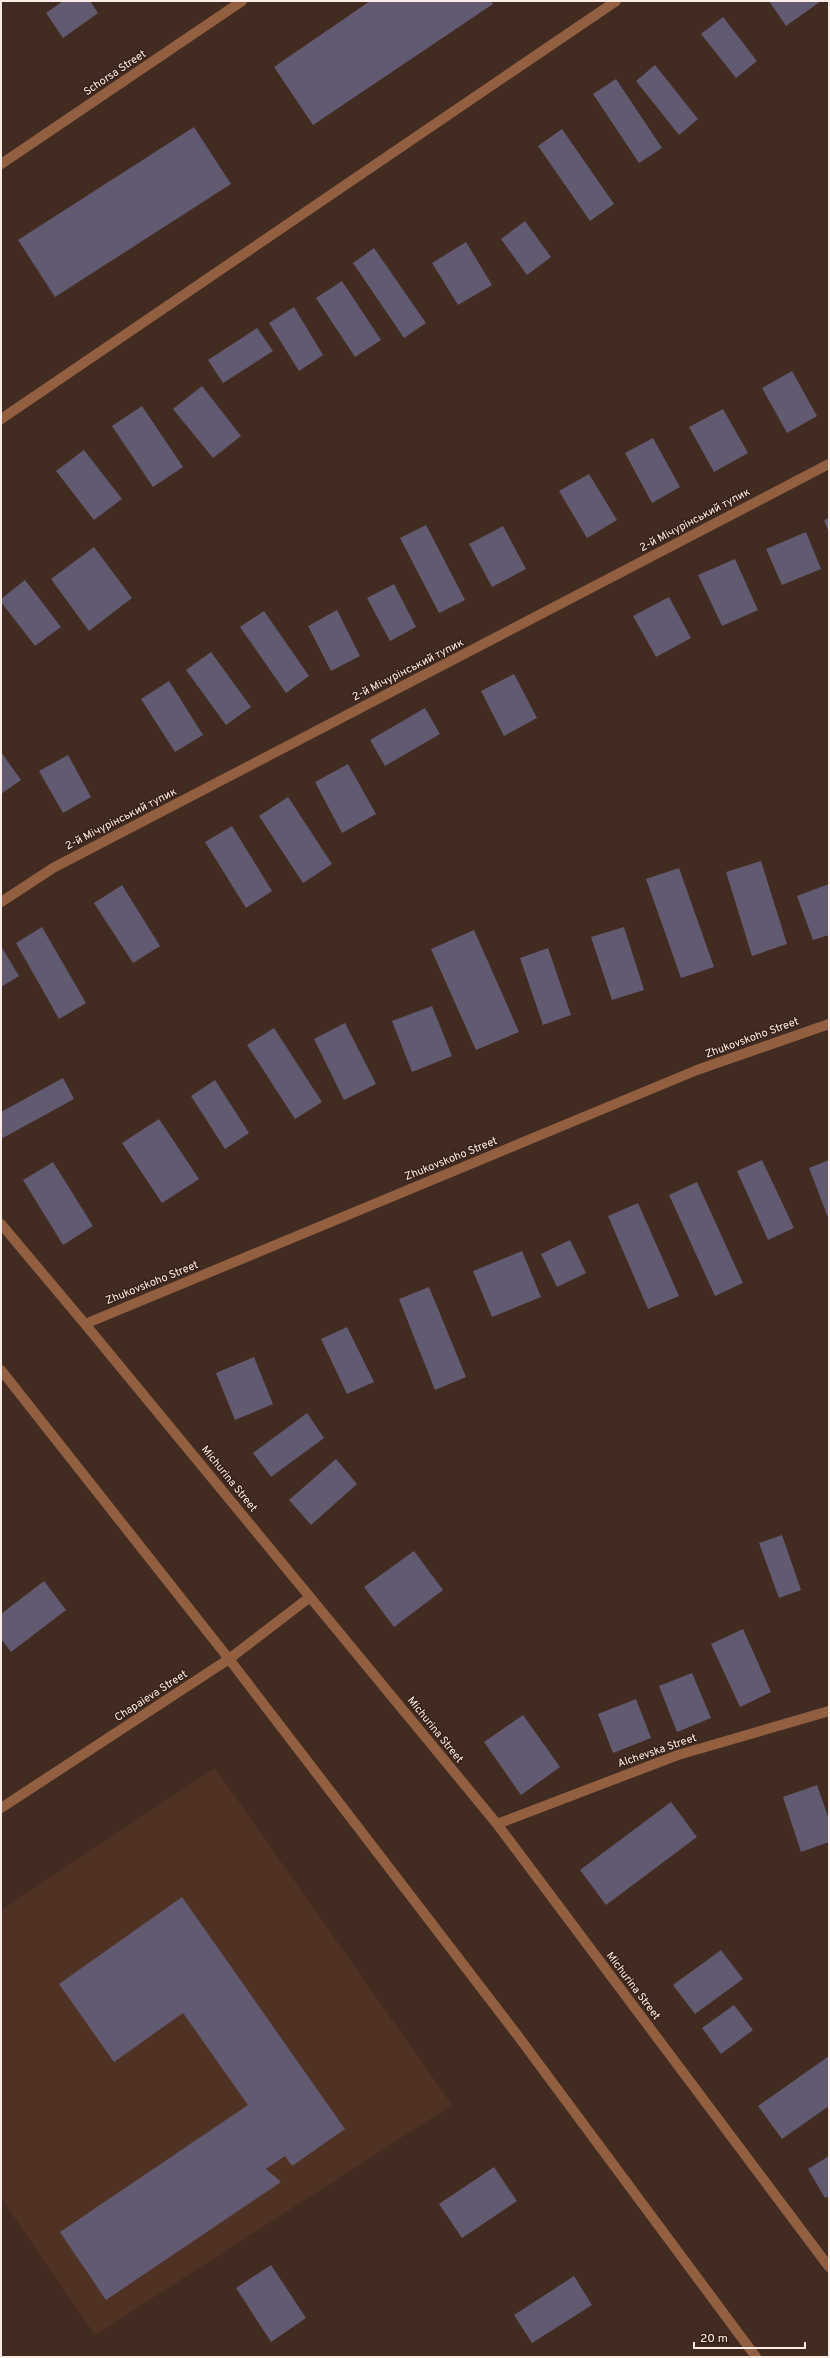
<svg xmlns="http://www.w3.org/2000/svg" width="830" height="2358" font-family="Overpass,sans-serif">
<style>
.built{fill:#503225}
.building{fill:#625a71}
.lines{fill:none;stroke-linecap:round;stroke-linejoin:round}
.minor{stroke:#925f40;stroke-width:10}
.labels{text-anchor:middle;dominant-baseline:central;stroke-width:3;stroke-linejoin:round;paint-order:stroke}
.street-label{font-size:11px;fill:#fcece6;stroke:#372117}
</style>
<rect width="100%" height="100%" fill="#422b21"/>
<!-- built -->
<path class="built" d="M215,1768L452,2105L95,2335L1,2198V1910Z"/>
<!-- building -->
<path class="building" d="M63,1H90L98,13L63,38L46,13Z
M370,1H491L493,4L313,125L274,67Z
M769,1H821L786,26Z
M723,17L757,61L736,78L701,34Z
M655,65L698,119L679,135L636,81Z
M616,79L662,148L639,163L593,94Z
M194,127L231,184L55,297L18,240Z
M562,129L614,204L590,221L538,146Z
M525,221L551,257L527,275L501,239Z
M466,242L492,285L458,305L432,263Z
M374,248L426,323L404,338L353,263Z
M342,281L381,340L355,357L316,298Z
M294,307L323,355L299,371L269,323Z
M257,328L273,351L223,383L208,360Z
M792,371L817,416L787,433L762,388Z
M202,386L241,436L213,458L173,409Z
M142,406L183,467L153,487L112,426Z
M723,409L748,453L714,472L689,427Z
M653,438L680,487L652,503L625,453Z
M84,450L122,499L94,520L56,471Z
M589,474L617,520L587,538L559,491Z
M829,518V533L824,520Z
M426,525L465,600L439,613L400,538Z
M503,526L526,569L492,587L469,544Z
M806,532L821,569L782,585L766,549Z
M94,547L132,598L89,631L51,579Z
M735,559L758,610L722,626L698,575Z
M25,580L61,627L35,646L1,602V599Z
M394,584L416,627L390,641L367,598Z
M669,597L691,638L656,657L633,616Z
M337,610L360,656L331,671L308,626Z
M264,611L309,676L286,693L240,627Z
M211,652L251,707L226,725L186,670Z
M514,674L537,718L504,736L481,691Z
M169,681L203,735L175,752L141,699Z
M425,708L440,734L385,766L370,740Z
M1,752L21,780L1,794Z
M68,755L91,797L63,813L39,771Z
M348,764L376,814L342,833L315,782Z
M288,797L332,864L303,883L259,816Z
M232,826L272,891L246,908L205,842Z
M761,861L787,944L752,956L726,872Z
M679,868L714,967L681,978L646,879Z
M829,884V935L813,940L797,896Z
M122,885L160,946L133,963L94,903Z
M42,927L86,1003L59,1019L16,943Z
M624,927L644,990L612,1000L591,937Z
M474,930L519,1032L476,1050L431,949Z
M1,946L19,976L1,987Z
M548,948L571,1015L543,1025L520,958Z
M432,1006L452,1056L412,1072L392,1021Z
M345,1023L376,1084L344,1100L314,1039Z
M274,1028L322,1102L295,1119L247,1045Z
M63,1078L74,1099L1,1139V1112Z
M215,1080L249,1133L225,1149L191,1096Z
M159,1119L199,1179L162,1203L122,1143Z
M762,1160L794,1228L768,1240L737,1171Z
M829,1160V1220L809,1168Z
M53,1162L93,1226L63,1245L23,1180Z
M697,1182L743,1283L715,1296L669,1195Z
M638,1203L679,1296L648,1309L608,1216Z
M570,1240L586,1273L557,1287L541,1254Z
M522,1251L541,1297L492,1317L473,1271Z
M429,1287L466,1377L435,1390L399,1299Z
M347,1327L374,1382L347,1394L321,1339Z
M254,1357L273,1404L235,1420L216,1373Z
M307,1413L324,1438L271,1477L253,1453Z
M336,1459L357,1484L311,1525L289,1500Z
M782,1535L801,1590L779,1598L759,1543Z
M414,1551L443,1590L394,1627L364,1587Z
M44,1581L66,1610L11,1652L1,1639V1614Z
M743,1629L771,1692L740,1707L711,1644Z
M692,1673L711,1718L677,1732L659,1686Z
M636,1699L651,1738L613,1753L598,1714Z
M523,1715L560,1767L521,1795L484,1742Z
M817,1785L829,1819V1842L801,1852L783,1797Z
M671,1802L697,1837L606,1905L580,1870Z
M182,1897L345,2129L292,2166L285,2156L266,2169L281,2182L106,2300L60,2232L248,2105L183,2013L114,2062L59,1984Z
M721,1950L743,1979L695,2014L673,1985Z
M734,2005L753,2030L721,2054L702,2028Z
M829,2056V2106L782,2139L758,2106Z
M829,2156V2196L825,2198L808,2169Z
M494,2167L517,2201L462,2238L439,2204Z
M271,2265L306,2318L271,2342L236,2288Z
M574,2276L592,2305L532,2343L514,2315Z"/>
<g class="lines">
<!-- minor -->
<path class="minor" d="M1,164L242,1
M1,419L616,1
M1,902L53,868L829,464
M1,1224L85,1324L497,1824L829,2267
M85,1324L697,1070L829,1024
M1,1370L229,1659L515,2032L756,2357
M1,1808L229,1659L310,1597
M497,1824L678,1755L829,1711"/>
</g>
<g class="labels">
<!-- street labels -->
<g class="street-label">
<text transform="translate(115 73) rotate(-34)">Schorsa Street</text>
<text transform="translate(695 520) rotate(-28)">2-й Мічурінський тупик</text>
<text transform="translate(408 670) rotate(-27)">2-й Мічурінський тупик</text>
<text transform="translate(121 819) rotate(-27)">2-й Мічурінський тупик</text>
<text transform="translate(752 1038) rotate(-20)">Zhukovskoho Street</text>
<text transform="translate(451 1159) rotate(-22)">Zhukovskoho Street</text>
<text transform="translate(152 1283) rotate(-22)">Zhukovskoho Street</text>
<text transform="translate(229 1479) rotate(51)">Michurina Street</text>
<text transform="translate(151 1696) rotate(-33)">Chapaieva Street</text>
<text transform="translate(435 1730) rotate(51)">Michurina Street</text>
<text transform="translate(657 1751) rotate(-19)">Alchevska Street</text>
<text transform="translate(633 1986) rotate(53)">Michurina Street</text>
</g>
</g>
<!-- border -->
<rect width="830" height="2358" fill="none" stroke="#fcece6" stroke-width="4"/>
<!-- scale -->
<path d="M694 2342v6h111v-6" fill="none" stroke="#fcece6" stroke-width="2"/>
<text x="700" y="2342" font-size="12" fill="#fcece6" stroke="#372117" stroke-width="3" paint-order="stroke">20 m</text>
</svg>
